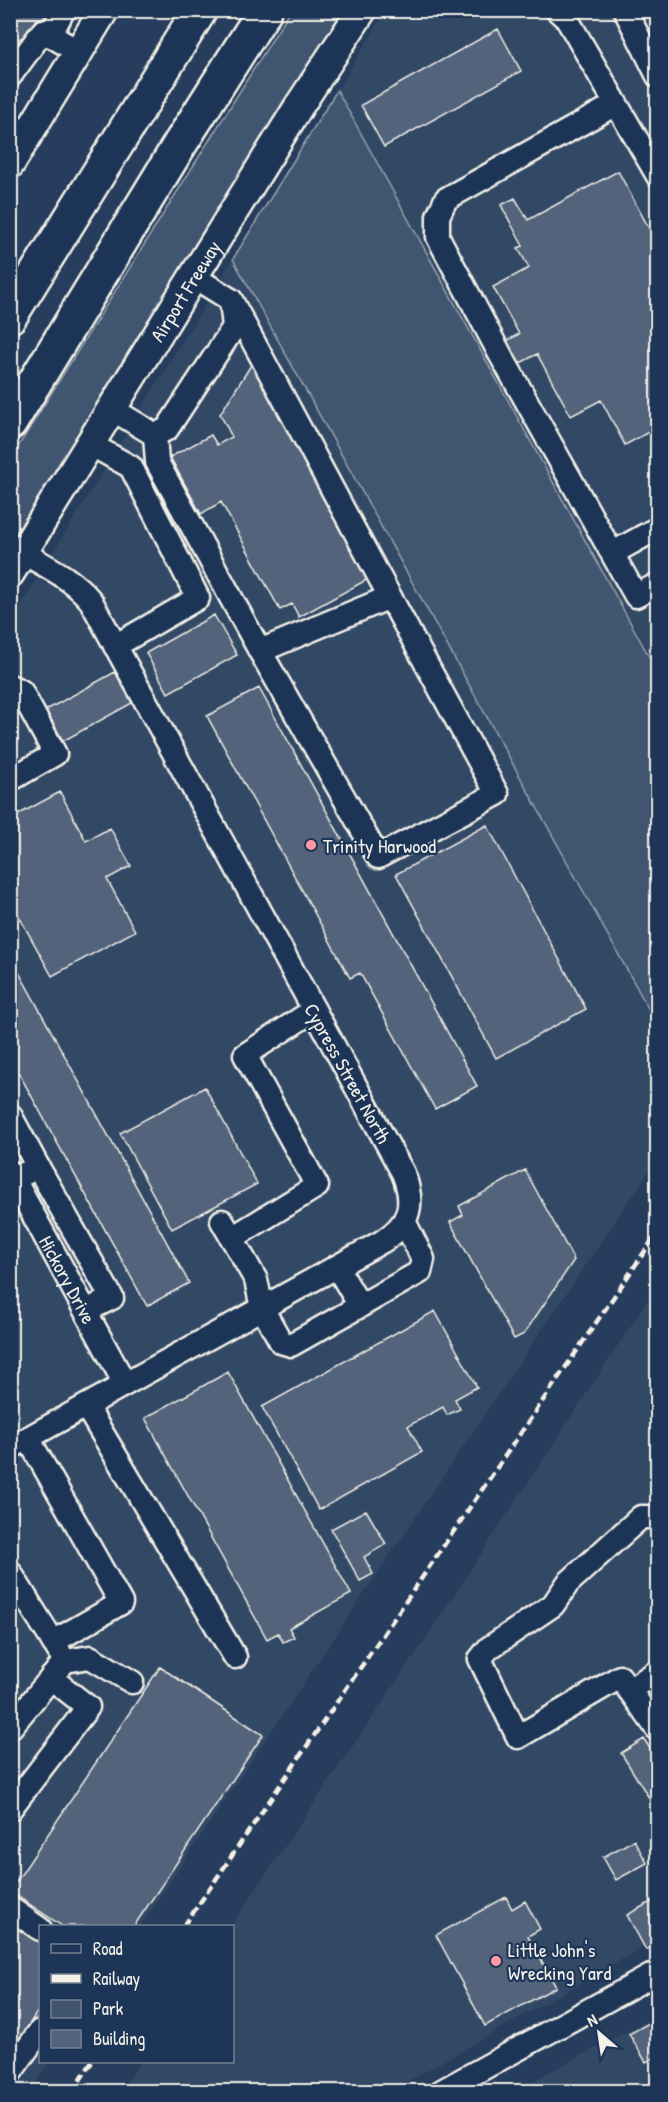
<svg xmlns="http://www.w3.org/2000/svg" width="668" height="2102" font-family="'Patrick Hand',sans-serif">
<style>
.built{fill:#334966}
.green{fill:#40546f;stroke:#9aa2ac;stroke-width:1.5}
.building{fill:#52647b;stroke:#f4f1e8;stroke-width:1.5}
.lines{fill:none;stroke-linecap:round;stroke-linejoin:round}
.minor-casing{stroke:#f4f1e8;stroke-width:27}
.major-casing{stroke:#f4f1e8;stroke-width:33}
.highway-casing{stroke:#f4f1e8;stroke-width:38}
.minor{stroke:#1d3557;stroke-width:22}
.major{stroke:#1d3557;stroke-width:28}
.highway{stroke:#1d3557;stroke-width:33}
.rail{stroke:#f4f1e8;stroke-width:4.5;stroke-dasharray:9 4.5;stroke-linecap:butt}
.poi-dot{fill:#ff9aa2;stroke:#1d3557;stroke-width:2}
.labels{text-anchor:middle;dominant-baseline:central;stroke-width:4.5;stroke-linejoin:round;paint-order:stroke}
.street-label{font-size:20px;fill:#f4f1e8;stroke:#1d3557}
.poi-label{font-size:20px;fill:#f4f1e8;stroke:#1d3557;text-anchor:start}
</style>
<rect width="100%" height="100%" fill="#263d5d"/>
<filter id="ink" filterUnits="userSpaceOnUse"><feTurbulence type="fractalNoise" baseFrequency=".0167" numOctaves="2"/><feDisplacementMap in="SourceGraphic" scale="12" xChannelSelector="R" yChannelSelector="G"/><feConvolveMatrix kernelMatrix="1 2 1 2 8 2 1 2 1" color-interpolation-filters="sRGB"/></filter>
<g filter="url(#ink)">
<!-- built -->
<path class="built" d="M386,11H657V671L337,91Z
M233,259L658,1024L657,1159L140,1926H40V2062H49L29,2092L10,2091V623Z
M657,1286V1939L391,2091L120,2092L140,2062H232L231,1926L426,1638Z
M657,2015V2091H514Z"/>
<!-- green -->
<path class="green" d="M290,11H349L11,556V458Z
M337,90L657,671V1024L233,259Z"/>
<!-- building -->
<path class="building" d="M10,10H47L52,21L10,44Z
M498,29L521,71L384,147L361,105Z
M618,171L658,245V427L625,445L601,400L571,416L537,354L513,367L501,344L519,334L493,287L529,268L518,248L523,246L501,205L515,198L528,220Z
M253,362L370,578L299,617L292,604L280,610L221,502L201,514L170,457L211,435L217,445L232,437L220,414Z
M214,615L237,655L168,693L146,653Z
M115,672L132,703L63,741L46,710Z
M259,688L477,1086L435,1109L360,973L350,978L207,716Z
M60,792L86,841L110,828L131,866L107,879L135,931L52,976L10,900V819Z
M487,825L586,1009L496,1058L396,874Z
M10,956L189,1283L147,1306L10,1057Z
M205,1087L257,1184L172,1229L120,1133Z
M525,1170L574,1260L524,1334L514,1339L450,1222L463,1215L459,1206Z
M435,1311L477,1387L455,1399L460,1409L447,1415L443,1407L408,1426L422,1452L319,1510L262,1407Z
M228,1372L351,1594L289,1628L294,1637L283,1642L278,1633L267,1639L145,1418Z
M366,1510L386,1544L364,1557L373,1574L360,1581L331,1529Z
M160,1667L263,1735L134,1926H62L10,1891Z
M644,1739L658,1761L656,1809L621,1753Z
M634,1840L647,1863L616,1880L603,1857Z
M506,1897L512,1909L525,1901L540,1929L528,1936L556,1987L485,2026L436,1935Z
M658,1898V1943L646,1950L627,1915Z
M20,1923L40,1937V2008L10,2053V1936Z
M658,2018V2056L646,2062L629,2034Z"/>
<g class="lines">
<defs>
<g id="minor">
<path d="M557,10L567,19L658,176"/>
<path d="M625,10L658,76"/>
<path d="M50,35L62,13L60,10"/>
<path d="M10,76L43,31L79,52"/>
<path d="M616,104L446,199L438,216V237L500,354L636,596L658,584"/>
<path d="M112,409L155,435L167,429L234,327L231,300L194,277"/>
<path d="M155,435L157,462L260,651L390,597L231,300"/>
<path d="M90,444L131,467L198,598L115,646"/>
<path d="M613,553L658,528"/>
<path d="M260,651L378,857L497,794L390,597"/>
<path d="M10,686L21,691L55,754L10,780"/>
<path d="M10,1115L38,1167"/>
<path id="s1" d="M10,1172L125,1384"/>
<path d="M14,1179L38,1167L112,1298L86,1311"/>
<path d="M222,1221L256,1280L262,1308L281,1342L291,1345L420,1272L423,1259L405,1223"/>
<path d="M232,1238L317,1186L245,1055L314,1010"/>
<path d="M337,1267L360,1306"/>
<path d="M86,1406L235,1657"/>
<path d="M28,1438L121,1603L53,1642"/>
<path d="M10,1448L383,1241C411,1223 415,1203 403,1173L91,601C73,579 48,567 23,553"/>
<path d="M658,1517H641L568,1583L553,1605L489,1648L480,1659L518,1737L620,1677L658,1730"/>
<path d="M10,1572L60,1653"/>
<path d="M629,1690L658,1671"/>
<path d="M10,1728L65,1661L90,1657L132,1682"/>
<path d="M10,1809L88,1707L51,1678"/>
<path d="M10,1908L40,1929"/>
<path d="M10,2073L40,2031"/>
<path d="M440,2092L658,1972"/>
</g>
<g id="major">
<path d="M10,164L104,10"/>
<path id="s2" d="M10,573L299,106L362,10"/>
</g>
<path id="highway" d="M10,316L200,10
M10,423L180,144L265,10"/>
</defs>
<!-- minor casing -->
<use href="#minor" class="minor-casing"/>
<!-- major casing -->
<use href="#major" class="major-casing"/>
<!-- highway casing -->
<use href="#highway" class="highway-casing"/>
<!-- minor -->
<use href="#minor" class="minor"/>
<!-- major -->
<use href="#major" class="major"/>
<!-- highway -->
<use href="#highway" class="highway"/>
<!-- rail -->
<path class="rail" d="M184,1926L658,1232
M72,2092L92,2062"/>
</g>
</g>
<!-- markers -->
<g class="poi-dot">
<circle cx="311" cy="845" r="6"/>
<circle cx="496" cy="1961" r="6"/>
</g>
<g class="labels">
<!-- street labels -->
<g class="street-label">
<text stroke="none"><textPath href="#s2" startOffset="332">Airport Freeway</textPath></text>
<text transform="translate(348 1073) rotate(61)">Cypress Street North</text>
<text stroke="none"><textPath href="#s1" startOffset="122">Hickory Drive</textPath></text>
</g>
<!-- poi labels -->
<g class="poi-label">
<text x="323" y="845">Trinity Harwood</text>
<text x="508" y="1949">Little John's<tspan x="508" dy="23">Wrecking Yard</tspan></text>
</g>
</g>
<!-- margin -->
<rect width="668" height="2102" fill="none" stroke="#1d3557" stroke-width="36"/>
<rect x="18" y="18" width="632" height="2066" fill="none" stroke="#f4f1e8" stroke-width="2" filter="url(#ink)"/>
<!-- legend -->
<rect x="39" y="1925" width="195" height="138" fill="#1d3557" stroke="#738091" stroke-width="1.5"/>
<rect x="51" y="1944" width="30" height="9" fill="#1d3557" stroke="#738091" stroke-width="1.5"/>
<text x="93" y="1955" font-size="18" fill="#f4f1e8">Road</text>
<rect x="51" y="1974" width="30" height="9" fill="#f4f1e8" stroke="#738091" stroke-width="1.5"/>
<text x="93" y="1985" font-size="18" fill="#f4f1e8">Railway</text>
<rect x="51" y="2000" width="30" height="18" fill="#40546f" stroke="#738091" stroke-width="1.5"/>
<text x="93" y="2015" font-size="18" fill="#f4f1e8">Park</text>
<rect x="51" y="2030" width="30" height="18" fill="#52647b" stroke="#738091" stroke-width="1.5"/>
<text x="93" y="2045" font-size="18" fill="#f4f1e8">Building</text>
<!-- north arrow -->
<g transform="translate(599 2033) rotate(331)" stroke="#1d3557" stroke-width="4.5" paint-order="stroke">
<path d="M0-4.5L10 22L0 15L-10 22Z" fill="#f4f1e8"/>
<text y="-9" font-size="16" font-weight="bold" text-anchor="middle" fill="#f4f1e8">N</text>
</g>
</svg>
